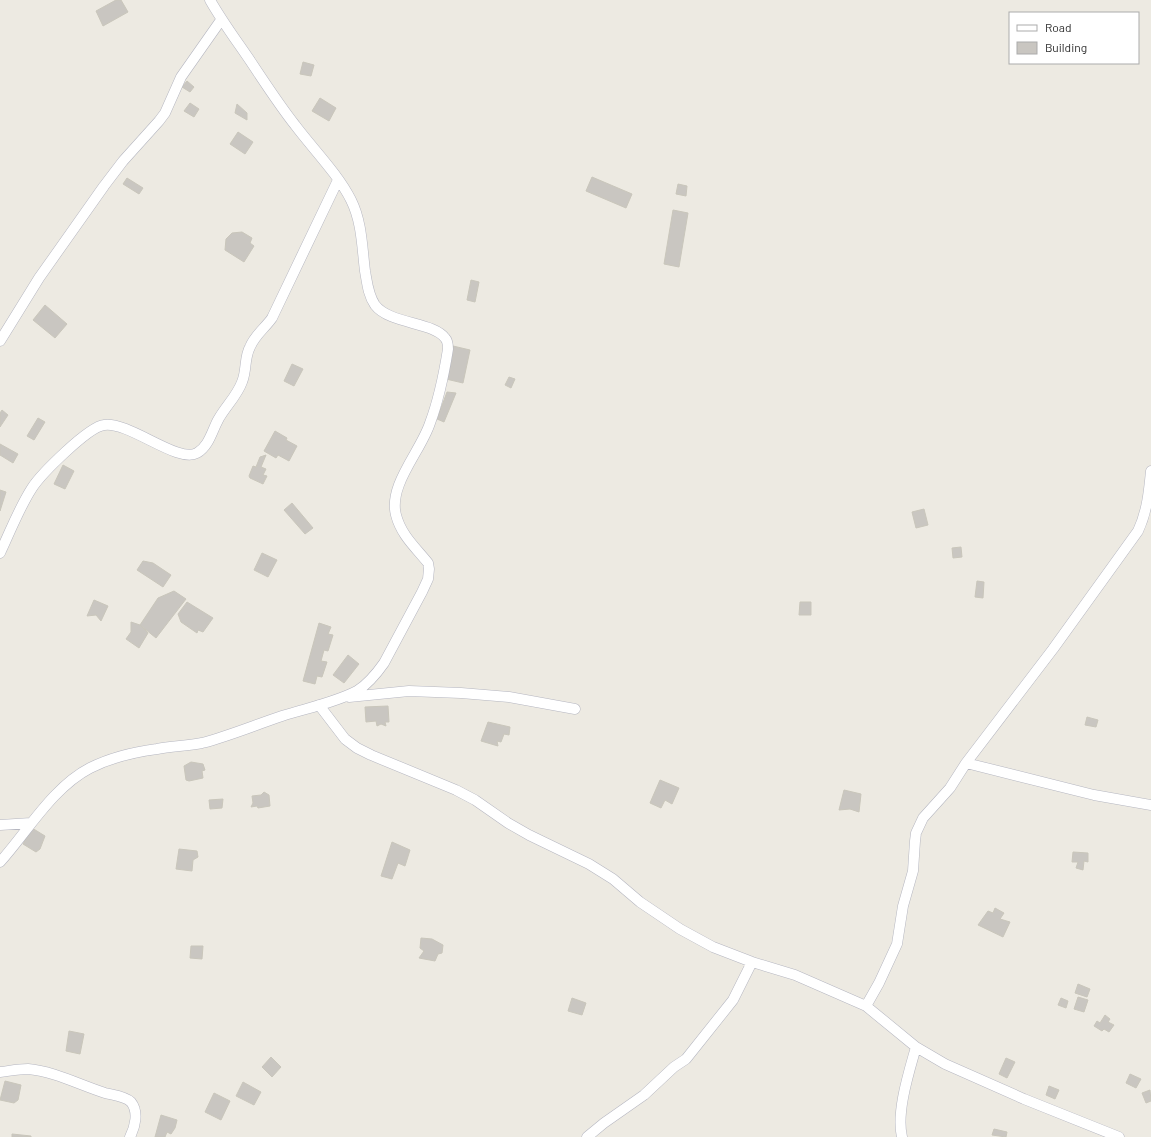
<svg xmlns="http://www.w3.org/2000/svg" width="1151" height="1137" font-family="Barlow,sans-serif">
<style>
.building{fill:#c9c6c1;stroke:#c9c6bb}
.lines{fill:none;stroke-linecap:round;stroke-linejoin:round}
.street-casing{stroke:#b5b6c0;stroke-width:11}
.street{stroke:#fff;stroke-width:10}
</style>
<rect width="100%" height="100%" fill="#edeae2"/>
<!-- building -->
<path class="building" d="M116,0H121L128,12L103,26L96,11Z
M303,62L314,65L311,76L300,74Z
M187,81L194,87L190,92L182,87Z
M320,98L336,108L329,121L312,111Z
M190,103L199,109L194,117L184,111Z
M237,104L247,113V120L235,113Z
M238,132L253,142L245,154L230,144Z
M592,177L632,194L626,208L586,191Z
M127,178L143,188L139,194L123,184Z
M678,184L687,186L686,196L676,194Z
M673,210L688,213L679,267L664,264Z
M242,232L252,238L250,243L254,246L244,262L225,250L226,239L232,233Z
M471,280L479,282L475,302L467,300Z
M45,305L67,324L55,338L33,320Z
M453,346L470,350L463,383L446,379Z
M292,364L303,369L294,386L284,381Z
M509,377L515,379L511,388L505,385Z
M447,392L456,393L444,422L437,419Z
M2,410L8,415L0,427V413Z
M38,418L45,422L34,440L27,436Z
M275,431L287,438L286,440L297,446L289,461L278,455L276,458L264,451Z
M0,444L18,454L13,463L0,455Z
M266,455L261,467L266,469L263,475L267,476L263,484L250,478L249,476L253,466L256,467L260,457Z
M63,465L74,471L65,489L54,484Z
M0,490L6,492L0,511Z
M292,503L313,528L305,534L284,510Z
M924,509L928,525L916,528L912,512Z
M961,547L962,557L953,558L952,548Z
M262,553L277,560L268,577L254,570Z
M143,561L153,563L171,575L163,587L137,570Z
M977,581L984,582L983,598L975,597Z
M174,591L186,599L156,638L140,625L158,598Z
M94,600L108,606L101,621L96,615L87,616Z
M187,602L213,618L203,632L198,630L197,633L181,622L178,614Z
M800,602H811V615H799Z
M131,622L140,625L148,633L139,648L126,639L131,632Z
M319,623L331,627L328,634L333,635L328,651L324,650L321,661L327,662L322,677L317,676L315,684L303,681Z
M348,655L359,664L344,683L333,675Z
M388,706L389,722H385L386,726L381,724L377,726L376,721L366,722L365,707Z
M1087,717L1098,720L1096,727L1085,725Z
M488,722L510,727L509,735L504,734L501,742L497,741L498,746L481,741Z
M191,762L203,764L205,770L202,771L203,778L189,781L186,780L184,766Z
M660,780L679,788L672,804L665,800L661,808L650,803Z
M844,790L861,794L859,812L850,809L839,810Z
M264,792L269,795L270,806L258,808L257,806L251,807L253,803L252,796L261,795Z
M223,799L222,808L210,809L209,800Z
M32,828L45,836L40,849L36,852L23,844Z
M392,842L410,850L405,866L398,863L392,879L381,876Z
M179,849L197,851L198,857L193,860L192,871L176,869Z
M1073,852L1088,853V862L1084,861L1083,870L1076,868L1078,862H1072Z
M995,908L1004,913L1000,919L1010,922L1003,937L978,925L988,911L993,913Z
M421,938L432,939L443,945L442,953L438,954L435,961L419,958L424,951L420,948Z
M191,946H203L202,959L190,958Z
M1078,984L1090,989L1087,997L1075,993Z
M1078,997L1088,1000L1084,1012L1074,1009Z
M572,998L586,1003L582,1015L568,1011Z
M1061,998L1068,1001L1066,1008L1058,1005Z
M1105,1015L1110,1019L1108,1022L1114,1025L1109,1032L1104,1029L1102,1031L1094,1026L1097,1021L1100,1023Z
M69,1031L84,1034L80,1054L66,1051Z
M271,1057L281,1067L272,1077L262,1067Z
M1006,1058L1015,1062L1007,1078L999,1074Z
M1130,1074L1141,1079L1136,1088L1126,1083Z
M5,1081L21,1085L18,1100L14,1103L0,1100Z
M243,1082L261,1092L254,1105L236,1096Z
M1049,1086L1059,1090L1055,1099L1046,1095Z
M1150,1090L1151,1101L1146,1103L1142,1093Z
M214,1093L230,1101L221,1120L205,1112Z
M161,1115L177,1120L175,1128L171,1134L167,1132L165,1137H155Z
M994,1129L1007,1132L1006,1137L992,1135Z
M12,1134L31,1136V1137H12Z"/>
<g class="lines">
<defs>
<path id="street" d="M0,341L39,278L104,186L123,161L159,121L165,113L181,77L221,20
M0,553C10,532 19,508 32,488C41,474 88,427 104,425C129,421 178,464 197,453C209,446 212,431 218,420C225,407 237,396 242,382C247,370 244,358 250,347C255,335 265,328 272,318L338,180
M349,697L409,691L461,693L509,697L575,709
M319,705L345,739L357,748L371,755L456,790L475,800L508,823L529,835L589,864L613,879L640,902L680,929L713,947L752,962L795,975L866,1006L916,1047L945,1064L1024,1099L1119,1137
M966,763L1094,795L1151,805
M0,825L31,823
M0,862C27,832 53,787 90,768C110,758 134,752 157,749C171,746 187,746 202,743C229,736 255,725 282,716C307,708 334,703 357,691C368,684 377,673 384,663L422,592L428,579L429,569L428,563C416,548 401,535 396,515C388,485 421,451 430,423C439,399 444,374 448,349C448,345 448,341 445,338C434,322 389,324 375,305C368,295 367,282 365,271C362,247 362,222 351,200C338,174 313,149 295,125C280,106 267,86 253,65C239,44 223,23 210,0
M866,1006L879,983L897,944L903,906L913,871L915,841L916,833L923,818L950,788L966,763L1053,649L1138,531C1147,512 1149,492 1151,471
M0,1072C9,1071 18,1069 28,1069C53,1071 80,1085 105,1093C112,1095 125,1096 131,1102C139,1112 135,1127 130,1137
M587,1137L604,1123L644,1095L674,1067L686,1059L733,1000L752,962
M902,1137C896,1112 909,1072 916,1047"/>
</defs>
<!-- street casing -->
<use href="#street" class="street-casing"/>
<!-- street -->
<use href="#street" class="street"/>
</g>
<!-- legend -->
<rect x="1009" y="12" width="130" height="52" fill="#ffffff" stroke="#ababab"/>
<rect x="1017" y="25" width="20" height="6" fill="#ffffff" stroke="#ababab"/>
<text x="1045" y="32" font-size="12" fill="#2e2e2e">Road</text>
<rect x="1017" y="42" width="20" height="12" fill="#c9c6c1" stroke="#ababab"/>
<text x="1045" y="52" font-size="12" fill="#2e2e2e">Building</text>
</svg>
